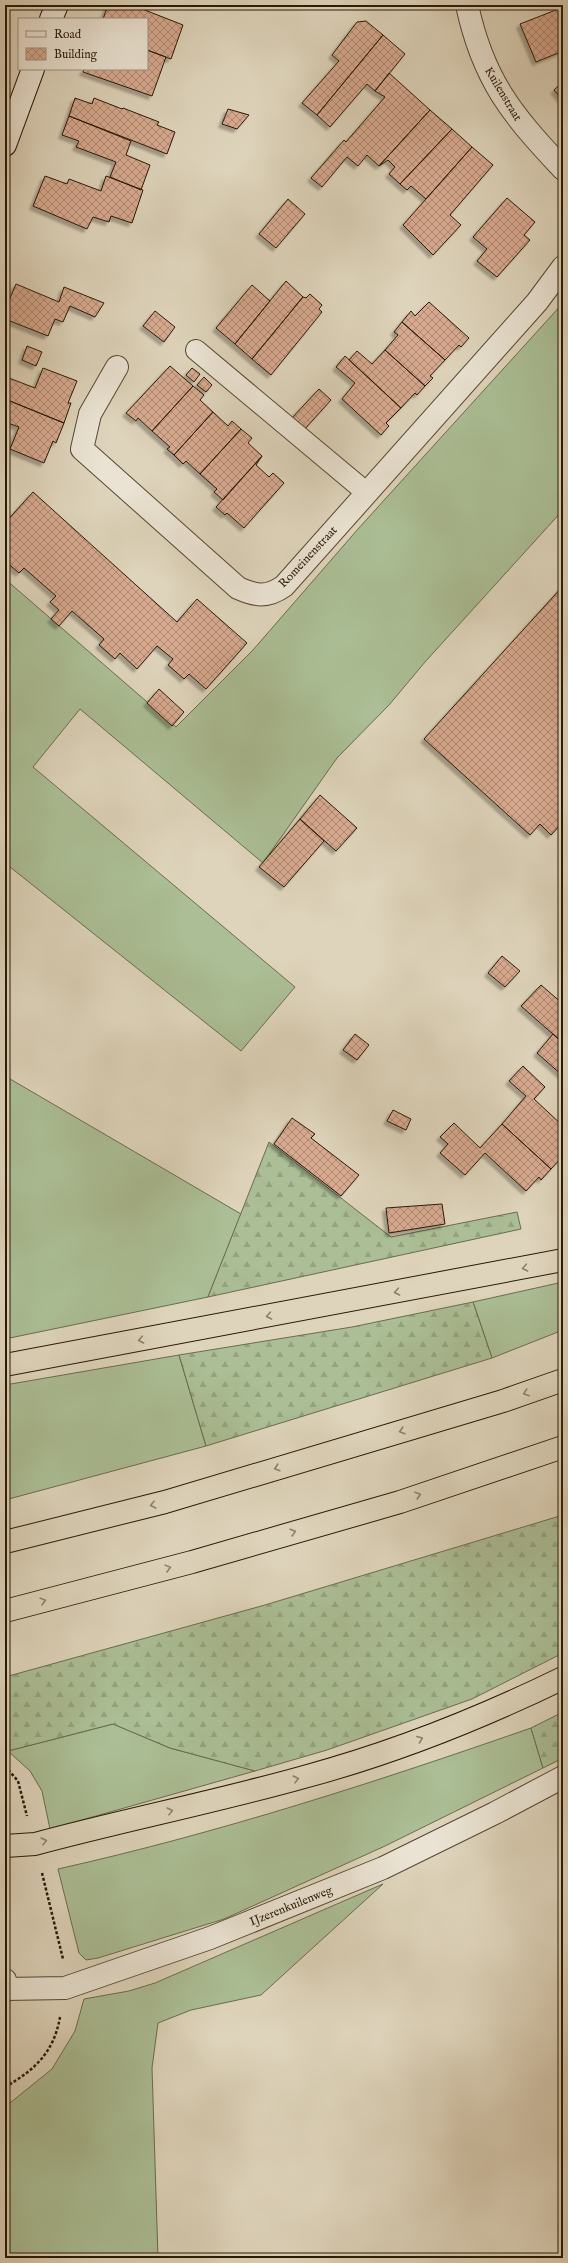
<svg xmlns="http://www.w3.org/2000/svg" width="568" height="2263" font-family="'IM FELL English',serif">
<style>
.grass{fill:#abbe95;stroke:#6a6c4d}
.forest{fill:url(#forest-firs);stroke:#6a6c4d}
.building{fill:url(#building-cross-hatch);stroke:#291905;filter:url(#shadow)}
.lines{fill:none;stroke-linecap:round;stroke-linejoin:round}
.service-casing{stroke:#564832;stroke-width:22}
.minor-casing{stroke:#564832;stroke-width:24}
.tertiary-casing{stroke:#564832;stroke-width:24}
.secondary-casing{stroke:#291905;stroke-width:24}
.motorway-casing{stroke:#291905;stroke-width:24}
.path{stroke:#291905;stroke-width:2.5;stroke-dasharray:3 2;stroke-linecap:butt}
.service{stroke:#eae3d3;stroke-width:20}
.minor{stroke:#eae3d3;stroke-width:22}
.tertiary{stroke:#eae3d3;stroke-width:22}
.secondary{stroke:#eae3d3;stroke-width:22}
.motorway{stroke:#ded4bb;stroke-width:22}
.oneway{stroke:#8d8069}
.labels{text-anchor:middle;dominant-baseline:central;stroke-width:3;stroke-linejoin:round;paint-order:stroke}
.street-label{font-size:12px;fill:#291905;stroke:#eae3d3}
</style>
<defs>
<pattern id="forest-firs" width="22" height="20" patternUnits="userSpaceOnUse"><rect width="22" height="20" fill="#abbe95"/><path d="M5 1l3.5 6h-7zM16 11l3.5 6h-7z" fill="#93a37f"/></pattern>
<pattern id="building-cross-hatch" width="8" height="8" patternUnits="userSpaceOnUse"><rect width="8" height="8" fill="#d7a98f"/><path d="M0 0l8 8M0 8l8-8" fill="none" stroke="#ae8973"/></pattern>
<filter id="shadow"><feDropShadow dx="-3.5" dy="3.5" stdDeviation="1" flood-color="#0004"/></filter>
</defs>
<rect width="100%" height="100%" fill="#ded4bb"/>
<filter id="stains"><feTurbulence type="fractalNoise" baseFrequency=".005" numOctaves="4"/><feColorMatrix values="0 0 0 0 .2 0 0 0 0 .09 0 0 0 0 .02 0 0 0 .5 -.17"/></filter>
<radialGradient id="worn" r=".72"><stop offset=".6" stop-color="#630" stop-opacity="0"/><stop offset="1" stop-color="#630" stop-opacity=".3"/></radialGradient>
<!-- grass -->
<path class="grass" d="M563,303V510L425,662L389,705L337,758L263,863L80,709L33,767L295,987L241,1051L5,863V579L176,727L253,650L358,529Z
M5,1076L241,1214L208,1297L5,1339Z
M563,1282V1330L492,1358L473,1302Z
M179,1355L206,1446L5,1500V1385Z
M113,1724L170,1748L255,1771L50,1829L42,1791L30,1771L8,1751Z
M531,1728L543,1768L385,1846L224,1919L98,1958L86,1960L79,1953L58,1869C219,1833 376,1782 531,1728Z
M383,1884L261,1995L191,2010L158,2023L152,2068L158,2258H5V2107L52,2069L75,2031L84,1999L129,1991L155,1983Z"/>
<!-- forest -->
<path class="forest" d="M269,1142L391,1237L517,1212L521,1229L208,1297Z
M473,1302L492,1358L206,1446L179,1355L352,1327Z
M563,1515V1653L472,1699L327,1750L255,1771L170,1748L113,1724L8,1751L5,1739V1677L265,1605Z
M563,1712V1758L543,1768L531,1728Z"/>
<!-- building -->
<path class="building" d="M108,5H132L183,25L171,59L147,50V19H103Z
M561,8L563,13V51L536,62L520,24Z
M366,21L383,35L317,115L302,103L339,61L332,55L357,22Z
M383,35L405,54L375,91L367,84L330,127L317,115Z
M147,50L166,57L152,96L83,72L84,69H147Z
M389,73L430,110L379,166L367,155L358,166L347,157L322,187L311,178L344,140L346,142L385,97L375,91Z
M563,82V101L554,90Z
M75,98L92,104L94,98L122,109L123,108L159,122L157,125L175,132L167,154L69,116Z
M228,109L249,115L237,129L222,124Z
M430,110L452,129L400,184L389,174L395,167L388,160L379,166Z
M69,116L131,141L126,155L150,165L141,190L110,177L116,162L76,147L79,141L62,135Z
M452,129L472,147L426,199L411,186L407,190L400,184Z
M472,147L493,165L450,215L461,225L433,255L403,225Z
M45,176L67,184L69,179L101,191L106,176L143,190L132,223L111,216L109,222L93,217L87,229L33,206Z
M507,198L535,222L524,235L530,240L497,277L477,261L487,249L473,237Z
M288,199L305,214L276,248L259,234Z
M286,281L303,297L252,359L235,344Z
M16,284L59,302L64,287L104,303L95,317L70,306L63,322L55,319L48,336L5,319V310Z
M252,285L270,301L235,344L216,328Z
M310,294L322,305L319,309L322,312L271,375L252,359L303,297L306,298Z
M429,302L469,338L461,347L459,345L445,360L402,322L411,311L415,316Z
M155,311L175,327L164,342L143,326Z
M402,322L445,360L430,376L433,378L425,386L385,350L398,335L394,332Z
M27,346L42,352L36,366L22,360Z
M385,350L425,386L417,395L415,393L401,408L349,360L357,351L372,364Z
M345,356L401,408L386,423L389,426L381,435L342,399L355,383L336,367Z
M170,366L193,386L152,431L138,418L136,421L126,413Z
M43,368L77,381L68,403H71L64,423L5,399V389L9,378L35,388Z
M192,368L200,374L194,382L186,375Z
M204,377L212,385L206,392L197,385Z
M193,386L204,395L200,400L213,412L174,455L167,449L170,447L152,431Z
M319,389L331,400L303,431L290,420Z
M5,399L64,423L56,443L53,441L44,463L10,449L19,427L5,422Z
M213,412L228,426L232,421L241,429L200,474L186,461L183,464L174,455Z
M241,429L252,438L248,443L262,456L223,500L214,492L217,489L200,474Z
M262,456L256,465L269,477L273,473L284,483L244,528L227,513L225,515L216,507Z
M33,492L177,622L197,599L247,643L206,689L189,674L184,679L168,665L173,659L157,646L137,669L120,653L115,659L99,645L104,639L72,611L59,626L51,619L59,610L50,602L56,596L24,568L19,573L5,561V556L8,553L5,549V523Z
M563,586V822L551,835L540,824L530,835L424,739Z
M159,689L184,712L172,726L147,703Z
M320,795L357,828L336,851L300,819Z
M300,819L324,841L284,887L259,867Z
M502,956L520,971L505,987L488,973Z
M541,985L563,1004V1043L521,1006Z
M355,1034L369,1045L357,1060L343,1050Z
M553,1034L563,1043V1076L537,1053Z
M523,1066L545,1087L534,1099L563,1126V1156L551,1169L502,1124L526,1096L509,1081Z
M393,1110L411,1119L406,1130L387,1121Z
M292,1118L315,1134L311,1138L359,1175L341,1196L274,1144Z
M454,1123L480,1148L502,1124L551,1169L541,1180L539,1177L526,1191L485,1153L465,1175L440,1153L448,1144L440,1137Z
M442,1204L445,1224L389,1233L386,1208Z"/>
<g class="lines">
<defs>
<path id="service" d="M196,350L367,493"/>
<path id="minor" d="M467,5C483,80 512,115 563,169
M117,367L90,414L82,449L238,588C256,596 267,598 284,586L537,302L563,267
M5,1989L65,1988L210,1938L383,1868L495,1813L563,1777"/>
<path id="tertiary" d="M5,1980V1983"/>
<path id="secondary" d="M51,19L57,5
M5,145L33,69"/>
<path id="motorway" d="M5,1365L563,1260
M5,1542L165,1502L503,1401L563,1380
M5,1611L192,1562L400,1502L563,1447
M5,1846L35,1844C124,1820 215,1802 304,1777C393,1753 481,1718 563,1678"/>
</defs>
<!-- service casing -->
<use href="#service" class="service-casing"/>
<!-- minor casing -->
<use href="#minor" class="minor-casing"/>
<!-- tertiary casing -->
<use href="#tertiary" class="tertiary-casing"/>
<!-- secondary casing -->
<use href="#secondary" class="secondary-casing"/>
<!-- motorway casing -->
<use href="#motorway" class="motorway-casing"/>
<!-- path -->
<path class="path" d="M5,1766L18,1781L27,1816
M42,1873L63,1959
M5,2087C35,2070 54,2052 60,2017"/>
<!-- service -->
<use href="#service" class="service"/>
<!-- minor -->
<use href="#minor" class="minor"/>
<!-- tertiary -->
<use href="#tertiary" class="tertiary"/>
<!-- secondary -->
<use href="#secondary" class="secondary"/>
<!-- motorway -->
<use href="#motorway" class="motorway"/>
</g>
<!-- one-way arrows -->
<defs><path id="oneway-chevron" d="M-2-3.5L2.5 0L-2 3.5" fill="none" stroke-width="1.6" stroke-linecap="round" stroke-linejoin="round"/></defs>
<g class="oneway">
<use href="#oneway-chevron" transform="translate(525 1268) rotate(169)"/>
<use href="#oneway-chevron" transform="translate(397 1292) rotate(169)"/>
<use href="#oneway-chevron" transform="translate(269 1316) rotate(169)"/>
<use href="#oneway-chevron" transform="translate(141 1340) rotate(169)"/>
<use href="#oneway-chevron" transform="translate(526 1393) rotate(161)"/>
<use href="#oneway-chevron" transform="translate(402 1431) rotate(163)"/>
<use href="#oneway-chevron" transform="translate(277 1468) rotate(163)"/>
<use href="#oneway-chevron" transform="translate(418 1495) rotate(-18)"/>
<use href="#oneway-chevron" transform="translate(153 1505) rotate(166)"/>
<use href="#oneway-chevron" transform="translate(293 1532) rotate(-16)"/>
<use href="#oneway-chevron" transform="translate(168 1568) rotate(-15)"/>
<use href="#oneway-chevron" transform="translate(43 1601) rotate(-15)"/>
<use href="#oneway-chevron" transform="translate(420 1739) rotate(-21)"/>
<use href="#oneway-chevron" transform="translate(296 1779) rotate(-14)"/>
<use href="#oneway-chevron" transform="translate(170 1811) rotate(-14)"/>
<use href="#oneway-chevron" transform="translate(44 1841) rotate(-14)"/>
</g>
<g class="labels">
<!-- street labels -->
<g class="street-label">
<text transform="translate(503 94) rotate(59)">Kuilenstraat</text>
<text transform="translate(308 557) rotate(-47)">Romeinenstraat</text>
<text transform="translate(291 1906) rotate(-22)">IJzerenkuilenweg</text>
</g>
</g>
<!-- margin -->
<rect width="568" height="2263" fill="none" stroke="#ded4bb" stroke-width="20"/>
<rect x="6" y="6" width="556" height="2251" fill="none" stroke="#291905" stroke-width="2"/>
<rect x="10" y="10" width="548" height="2243" fill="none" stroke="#291905"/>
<!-- legend -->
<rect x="18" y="18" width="130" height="52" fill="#eae3d3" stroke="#9d9281"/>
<rect x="26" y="31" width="20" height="6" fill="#eae3d3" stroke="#9d9281"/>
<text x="54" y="38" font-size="12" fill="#291905">Road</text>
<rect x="26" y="48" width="20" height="12" fill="url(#building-cross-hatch)" stroke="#9d9281"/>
<text x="54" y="58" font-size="12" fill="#291905">Building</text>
<rect width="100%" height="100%" filter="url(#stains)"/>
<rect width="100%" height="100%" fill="url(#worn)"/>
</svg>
